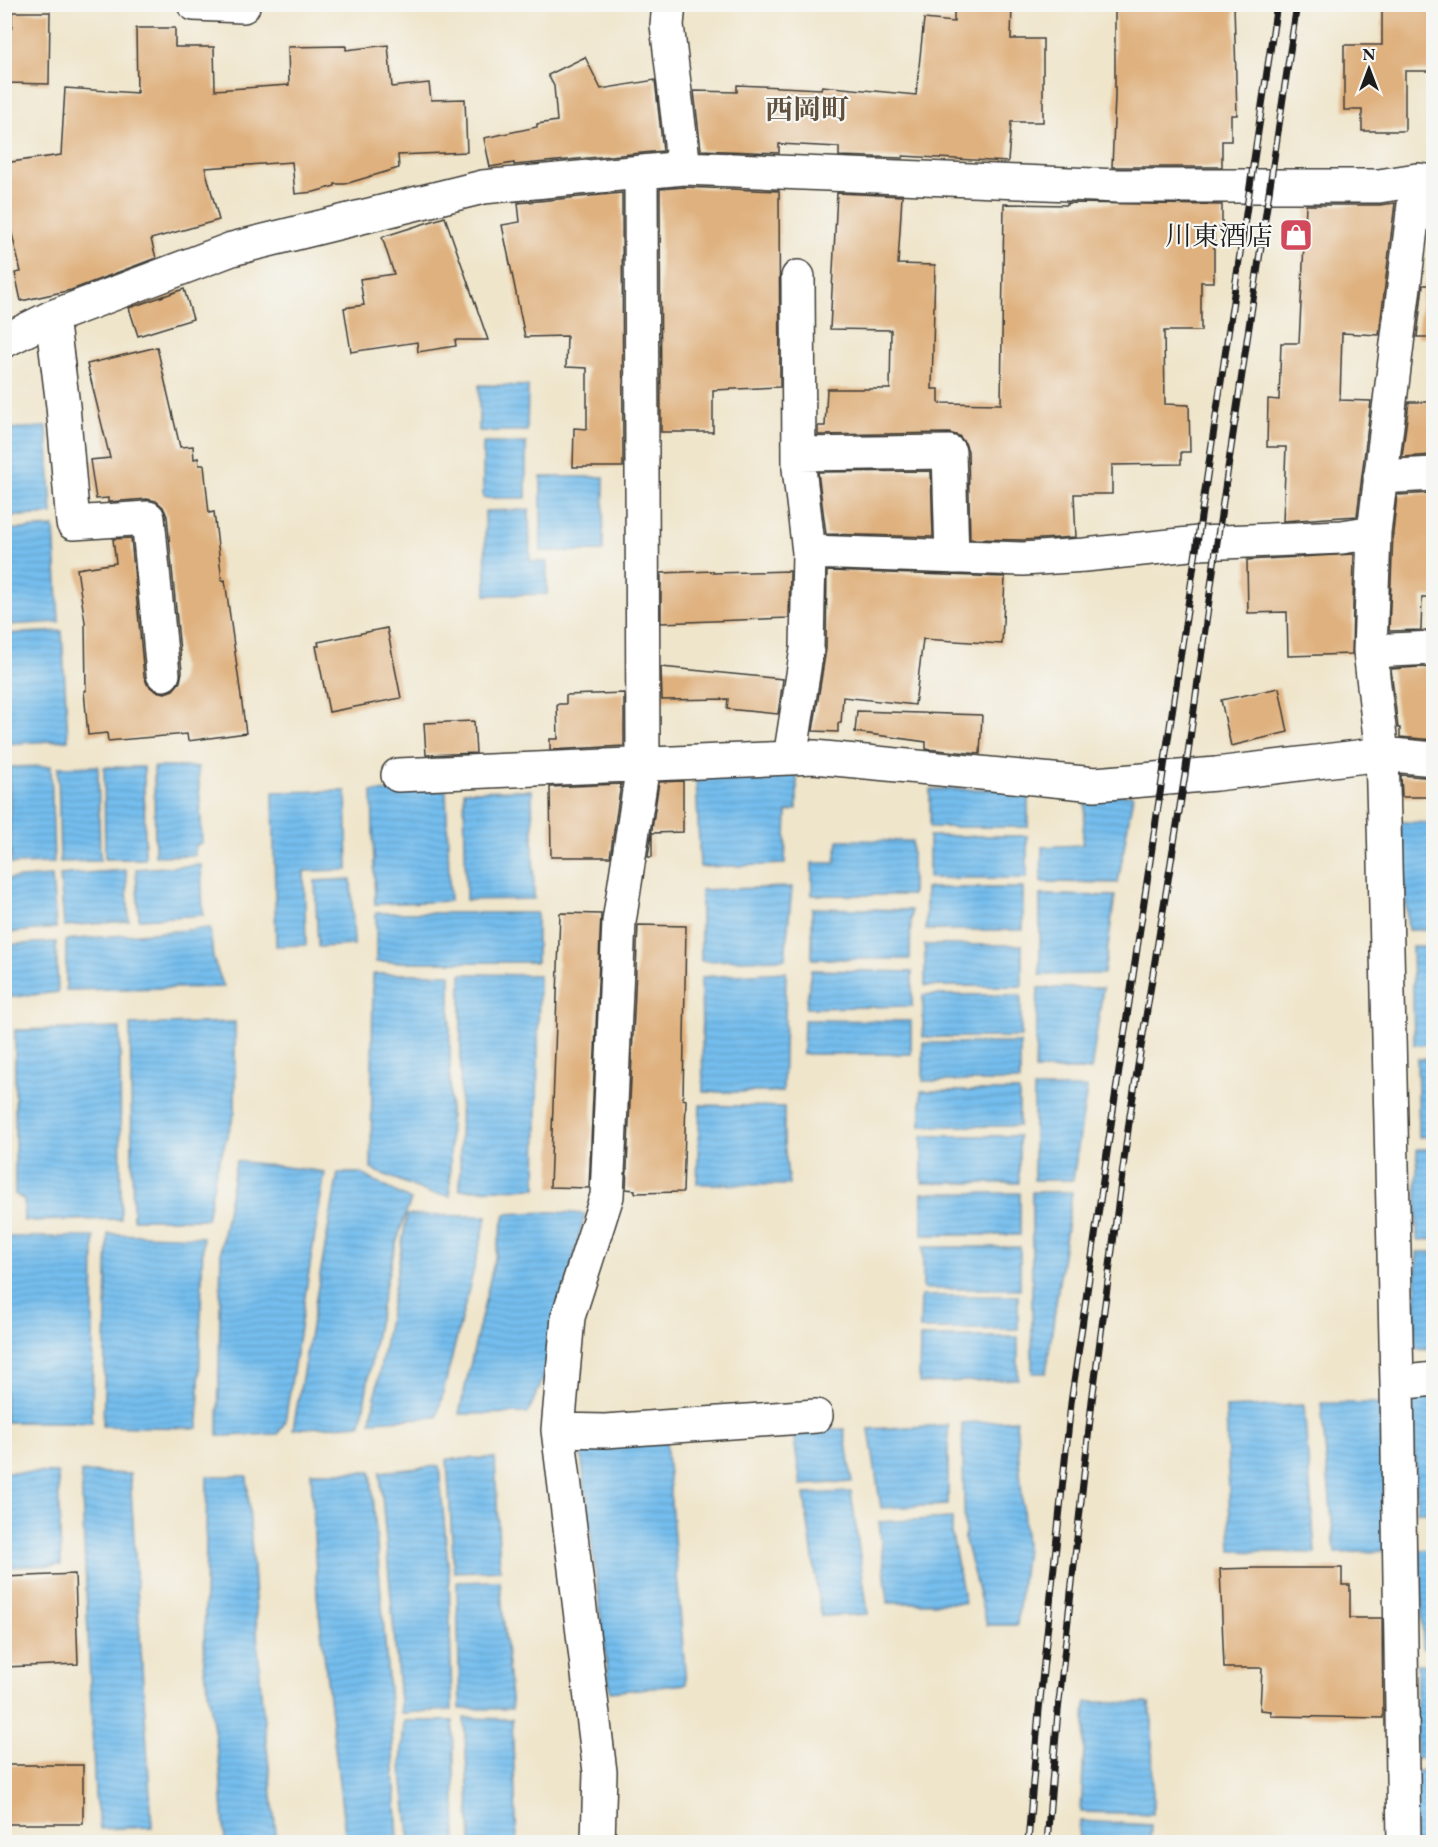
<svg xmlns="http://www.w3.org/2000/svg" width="1438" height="1847" font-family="'EB Garamond','Noto Serif JP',serif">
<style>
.water{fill:url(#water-rules);stroke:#486c84;stroke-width:1.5}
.building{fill:#dfb17e}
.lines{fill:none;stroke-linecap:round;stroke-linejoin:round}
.minor-casing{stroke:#3c3a36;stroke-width:36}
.minor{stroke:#fff;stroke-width:33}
.rail-casing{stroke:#1c1c1c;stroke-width:7}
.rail{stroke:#f6f6f2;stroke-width:4.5;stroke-dasharray:14;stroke-linecap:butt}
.labels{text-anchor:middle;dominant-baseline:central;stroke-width:4.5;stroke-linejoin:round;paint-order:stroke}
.poi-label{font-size:27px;fill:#1c1c1c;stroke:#f6f6f2;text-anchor:end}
.neighbourhood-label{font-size:28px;font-weight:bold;fill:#60503e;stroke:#f6f6f2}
</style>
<defs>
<pattern id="water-rules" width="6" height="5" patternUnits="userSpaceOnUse" patternTransform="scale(1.5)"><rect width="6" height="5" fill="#74bded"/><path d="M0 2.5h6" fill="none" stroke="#64a2cb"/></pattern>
</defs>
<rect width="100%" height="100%" fill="#f6f6f2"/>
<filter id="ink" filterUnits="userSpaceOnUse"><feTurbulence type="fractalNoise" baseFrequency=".0167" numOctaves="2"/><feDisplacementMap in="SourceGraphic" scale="12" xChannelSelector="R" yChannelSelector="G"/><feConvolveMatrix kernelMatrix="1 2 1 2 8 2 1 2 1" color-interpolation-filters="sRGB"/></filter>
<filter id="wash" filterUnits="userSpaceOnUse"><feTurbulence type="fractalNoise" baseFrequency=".008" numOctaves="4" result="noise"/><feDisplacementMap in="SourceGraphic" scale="24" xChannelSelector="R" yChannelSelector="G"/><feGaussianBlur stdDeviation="1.35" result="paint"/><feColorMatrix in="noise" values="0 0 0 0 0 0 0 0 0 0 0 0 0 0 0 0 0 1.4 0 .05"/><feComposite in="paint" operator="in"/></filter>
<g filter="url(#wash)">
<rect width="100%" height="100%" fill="#efe5cb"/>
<!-- water -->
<path class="water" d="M479,385L528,386L527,431H479Z
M47,427L52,514L5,517V429Z
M483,443H526V498H483Z
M541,477H604L603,551H541Z
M529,510L530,561L547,562V594L486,595L485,511Z
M54,527L59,622L5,625V530Z
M62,631L68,740L5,744V634Z
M51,766L54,863L11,864L9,767Z
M98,766L100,861L60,862L58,767Z
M104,767H144L145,859H105Z
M154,767H198L202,842L195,846V855L155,856Z
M797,773V809L787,812L785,864L700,867L696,778Z
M930,789H1028V827H930Z
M446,790L450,901L375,904L372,792Z
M532,790L534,899L466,900L464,791Z
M346,791L348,870L304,871L306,945L276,946L273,792Z
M1086,795H1133L1118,883L1041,882L1042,847L1082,845Z
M1400,822L1433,823V930H1408Z
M929,836H1027V878H929Z
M838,840L912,841V895H812V863H835Z
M201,865L203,915L139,919L136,869Z
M126,870L129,921L64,926L60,875Z
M52,876L56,928L5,933V879Z
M351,879L354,945L318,947L315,881Z
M792,887L785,959L701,961V890Z
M926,888H1023V930H926Z
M1040,895L1115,896L1104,974L1040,975Z
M812,908L911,910L910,959H812Z
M376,913H537V962H376Z
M210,928L213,958L224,987L66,990V940Z
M56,942L58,992L5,998V945Z
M925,945H1022V986H925Z
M1412,946H1433V1044L1414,1045Z
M811,970L912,972V1006L806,1008Z
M786,972L783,1092H703L701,977Z
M373,974H450V1196L429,1193L371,1169Z
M461,974L539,975L536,1188L460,1190Z
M1038,988H1103L1091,1070H1035Z
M923,995H1021V1037H923Z
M804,1020L911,1021V1054H803Z
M235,1022V1112L216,1171L207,1219H133L130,1025Z
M120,1028L121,1219L24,1221V1200L15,1194V1030Z
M923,1043H1020V1081H923Z
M1433,1058V1136L1419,1137L1417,1059Z
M1034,1088H1087L1073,1180H1034Z
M921,1091H1019V1126H921Z
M700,1105L784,1107V1142L789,1185L697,1184Z
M922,1136H1019V1183H922Z
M1417,1149H1433V1239L1417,1240Z
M236,1161L325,1172L285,1422L278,1434L218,1436L221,1246Z
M338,1173H360L411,1200C383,1271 374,1349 361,1424L293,1429Z
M1032,1192H1072L1046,1373H1032Z
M922,1193H1020V1235H922Z
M552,1212L585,1214L543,1379L528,1413L459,1414L505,1214Z
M407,1215L487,1216L437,1417L371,1421Z
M108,1234L203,1237L198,1428L103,1426Z
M5,1237H94L92,1422H5Z
M923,1247H1020V1289H923Z
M1417,1252H1433V1349L1414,1348Z
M921,1296H1018V1329H920Z
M920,1337H1018V1379L919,1383Z
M1433,1398V1512H1417L1412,1399Z
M1321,1403H1379L1389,1551L1335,1553Z
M1304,1405L1315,1553L1231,1551L1226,1408Z
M1016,1420L1026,1547L1017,1625H987L965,1541L962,1423Z
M948,1425V1505L881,1508L869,1429Z
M844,1429L852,1482L801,1485L793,1432Z
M666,1440L686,1684L610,1692L580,1445Z
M495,1458L500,1570L454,1572L447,1459Z
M439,1466L449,1575L452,1710L401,1713L380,1472Z
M4,1472L58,1473L61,1565L5,1567Z
M81,1472L130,1474L152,1827L100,1829L95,1796Z
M311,1472H371L391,1715L398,1839L346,1842L317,1595Z
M207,1476H247L261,1692L277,1842H225L220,1770L204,1663Z
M851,1492L868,1614L821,1616L804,1494Z
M952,1518V1535L965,1603H888L879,1522Z
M1433,1549V1649H1423L1420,1550Z
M500,1581L512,1709H460L457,1582Z
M1417,1664L1433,1665V1759L1416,1758Z
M1086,1702L1149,1703L1152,1718L1153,1814L1081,1812Z
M464,1718L512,1719L517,1842H471Z
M404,1721H453L456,1842H410L401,1766Z
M1415,1771H1433V1842H1414Z
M1080,1821L1151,1825L1150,1842H1078Z"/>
<g id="blocks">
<!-- building -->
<path class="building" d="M954,4H1012L1011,39H1043V122H1011L1008,162L903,156V158L839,156V147L779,144V153L701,150L694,91L737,92V85L821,89L822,86L916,95L924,19L954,22Z
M1115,4H1234L1237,115H1231V141H1222V167H1112L1115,97Z
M1382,4H1434V71H1405V131H1362V110H1344V45H1382Z
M12,12H50L49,84L6,83V75H4V27L12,28Z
M136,28H175V47H214L215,90L289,85L288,47L346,46V50L388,45L392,87L429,83L431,100L465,99L467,152L398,155L399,168L345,184H335V186L314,192L295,194L292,162L205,168L219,220L151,239L156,258L71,290L21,301L15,273L21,272L4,200V163L61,155L65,88L137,93Z
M585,57L601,89L655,80L663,151L514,165V163L490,167L484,138L537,127V124L557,121L554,86L548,75Z
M684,187L779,191L780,387L713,390V432H661L660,189Z
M622,193L623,467H573L574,428L587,429V368L566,367L567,336L525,337L502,225L520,222L518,203Z
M837,193L902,196L898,264L935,265L932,389H939V403L1001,404L1004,204L1067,205V203L1222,205V228H1214V282H1201V331H1164L1165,404L1189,405L1190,452H1181V464L1112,465V494H1074L1076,537L1023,540L970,539L968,451L965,443L959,436L949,433L818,435V426H825L827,389H890L891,330L830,329Z
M1395,203L1379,335L1342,333L1340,400L1371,401L1357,516L1283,521L1286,447H1267L1268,399L1279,400L1281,343H1299L1306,205H1379Z
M445,217L488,340H455L456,346L418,352L417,342L351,352L344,308L364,305L360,279L394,274L382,237Z
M1423,285H1434V337H1417Z
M184,289L193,319L138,336L129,308Z
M157,347L180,447L193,446L194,459L198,458L199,465H204L209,513L214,512L222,581L225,580L246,733L188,741L187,734L108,741L107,733L88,735L84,691H86L85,622L77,569L116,563L113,539L131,538L144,676L147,684L155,691L165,693L173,690L180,682L182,672L167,516L163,507L156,501L147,499L108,502V498L96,499L90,460L110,458L87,364Z
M1409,402H1434V455L1402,457Z
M931,471L933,537L826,534L818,472Z
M1434,493V597H1422L1421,630L1389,631L1393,533L1397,495Z
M1354,554L1352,654L1288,656L1287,612L1248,613L1247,560Z
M713,571V573L790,571L789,618L661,623V573Z
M827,571L1005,577L1002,644L923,639L915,705L843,697L841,723H838V732L813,731L826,649Z
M387,628L401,698L329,712L316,646H319L318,642Z
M661,667L783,679L778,714L727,709L728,699L662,700Z
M1420,667L1434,668V740L1400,737V728H1398L1391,669Z
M1279,688L1288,732L1231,746L1221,700Z
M624,693V746L550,750V739H558L557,704H566V695Z
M857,711L982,715L980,754L926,749V742L855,732Z
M474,721L476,753L426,755L424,723Z
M1401,775L1434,778V797H1402Z
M683,781V832L652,833V857H648L659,782Z
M621,784L610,857H551L550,787Z
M560,913L601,914L589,1188L550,1187Z
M638,925L686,926L683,1099L686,1100L683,1192L635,1193V1190L626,1189Z
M1255,1568H1342V1585H1350V1618H1382L1383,1718L1271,1716V1711L1260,1710L1262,1668H1224L1220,1569Z
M75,1574L78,1664L4,1667V1577Z
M4,1765H83V1824H4Z"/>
</g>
</g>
<g filter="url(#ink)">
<use href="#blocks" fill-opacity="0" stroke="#3c3a36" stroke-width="1.5"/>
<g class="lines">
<defs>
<path id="minor" d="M194,4L243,6V4
M669,4L667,25L684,168
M52,317L63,406L73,523L148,518L163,674
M4,341L52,317L232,249L483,187L684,168L1118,186H1379L1417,180L1434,182
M799,454L949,452L952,557
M1380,477L1434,474
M809,552L1023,559L1085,555L1199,543L1342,537L1374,532
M1370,651L1434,648
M790,758L807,649L809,552L799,468L798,277
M398,775L814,757L1095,784L1216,774L1382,754L1434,759
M1397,1383L1434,1379
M558,1430L605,1431L816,1416
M598,1842L600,1772L558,1430L568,1317L607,1196L619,922L643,765L641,172
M1404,1842L1397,1383L1384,820L1382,754L1370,651L1374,532L1417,180"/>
</defs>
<!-- minor casing -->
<use href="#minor" class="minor-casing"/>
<!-- minor -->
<use href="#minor" class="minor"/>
<defs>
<path id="rail" d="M1028,1842L1039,1710L1071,1403L1113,1111L1277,4
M1047,1842L1058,1711L1092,1401L1130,1115L1185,775L1217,542L1297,4"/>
</defs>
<!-- rail casing -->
<use href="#rail" class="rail-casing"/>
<!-- rail -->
<use href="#rail" class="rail"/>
</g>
</g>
<!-- icons -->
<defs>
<symbol id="shop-square" viewBox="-11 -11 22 22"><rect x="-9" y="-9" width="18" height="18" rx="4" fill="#d1495b" stroke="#f6f6f2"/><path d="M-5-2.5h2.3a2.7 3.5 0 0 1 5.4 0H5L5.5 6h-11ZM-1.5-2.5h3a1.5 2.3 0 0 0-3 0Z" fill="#fff"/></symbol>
</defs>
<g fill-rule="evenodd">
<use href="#shop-square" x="1277" y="216" width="38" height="38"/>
</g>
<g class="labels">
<!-- poi labels -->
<g class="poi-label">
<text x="1273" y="235">川東酒店</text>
</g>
<!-- neighbourhood labels -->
<g class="neighbourhood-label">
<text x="807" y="109">西岡町</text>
</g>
</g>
<!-- margin -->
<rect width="1438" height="1847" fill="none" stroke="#f6f6f2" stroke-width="24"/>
<!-- north arrow -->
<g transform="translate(1369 69)" stroke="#f6f6f2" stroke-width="4.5" paint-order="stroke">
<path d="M0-4.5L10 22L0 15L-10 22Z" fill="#1c1c1c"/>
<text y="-9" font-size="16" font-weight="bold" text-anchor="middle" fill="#1c1c1c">N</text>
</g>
</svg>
